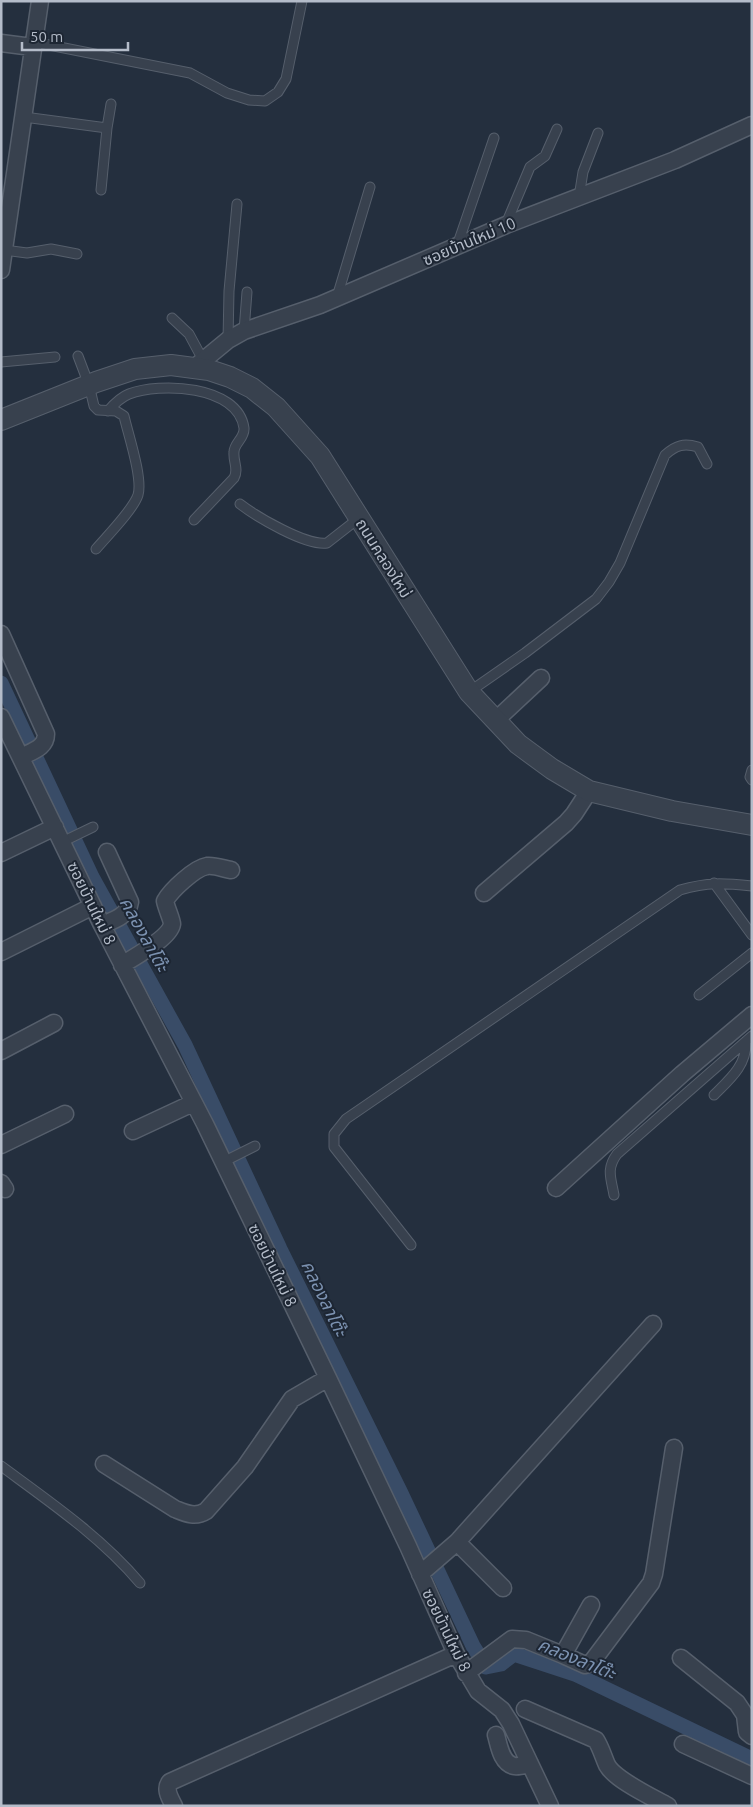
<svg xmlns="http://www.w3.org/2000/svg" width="753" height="1807" font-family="Ubuntu,'Noto Sans Thai',sans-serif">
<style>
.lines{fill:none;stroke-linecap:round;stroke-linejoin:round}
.canal{stroke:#394c67;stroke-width:15}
.service-casing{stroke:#565f6c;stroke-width:11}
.minor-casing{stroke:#565f6c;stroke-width:19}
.tertiary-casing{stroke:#565f6c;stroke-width:22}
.service{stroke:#38414e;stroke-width:9}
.minor{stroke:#38414e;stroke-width:16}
.tertiary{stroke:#38414e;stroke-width:20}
.labels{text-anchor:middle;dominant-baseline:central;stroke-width:4;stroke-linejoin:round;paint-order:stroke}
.street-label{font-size:16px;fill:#b4bcc9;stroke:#1d2633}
.water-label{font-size:18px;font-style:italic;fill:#7c92b1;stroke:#1d2633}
</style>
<rect width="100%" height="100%" fill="#242f3e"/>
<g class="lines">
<!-- canal -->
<path class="canal" d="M1,683L92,877L185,1045L280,1249L400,1491L473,1646L486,1667L501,1664L514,1654L575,1674L752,1759"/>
<defs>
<path id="service" d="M34,42L190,73L227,93L249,100L265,101L278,92L286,79L302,1
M24,117L107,128L101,190
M107,128L111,104
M579,197L583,172L598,133
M506,224L530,167L545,156L557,129
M457,246L494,138
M4,250L27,253L51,249L77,254
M337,297L370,187
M172,318L189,334L203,360
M244,331L247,292
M228,340L229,291L237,204
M78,356L89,385L94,406L98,410L116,411L124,416C128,434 143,478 138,495C133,510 107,536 96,549
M1,362L55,357
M108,411C114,404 121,397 129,394C159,382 238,385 244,428C245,438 234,443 234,452C233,462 239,469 234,478L194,520
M240,504C257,517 306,546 327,543L359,518
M469,692L525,653L596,599L609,582L620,563L665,455C676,445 684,443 698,447L707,464
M752,770L750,777L752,780
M62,842L93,827
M714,883L752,935
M699,995L752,953
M714,1095C730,1079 747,1065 746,1041
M223,1162L255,1146
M614,1195C611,1178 606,1169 617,1154L752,1036
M411,1245L334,1147V1134L346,1119L680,890C708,882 723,883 752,886
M1,1466C50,1502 101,1537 140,1583"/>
<path id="minor" d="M1,43L32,47
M1,270L40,1
M194,368L228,340L244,331L320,305L506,225L675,160L752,125
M1,634L46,734C46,748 32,751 21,757
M1,717L102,925L205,1124L328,1378L408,1546L456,1654L478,1691L502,1710L511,1724L550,1806
M495,721L541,678
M1,853L55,827
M484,893L566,823L574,814L589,791
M102,925C114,920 128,916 130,902L107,852
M1,952L93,906
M122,965C134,957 170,938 172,924C172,920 166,907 165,901C171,890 195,868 207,866C215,865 224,869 231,870
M1,1051L54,1023
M133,1131L193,1103
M1,1145L65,1114
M1,1183L5,1189
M556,1188L682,1074L752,1015
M104,1464L175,1509C185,1513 195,1518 206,1511L245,1467L292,1399L328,1378
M457,1542L503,1588
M420,1574L457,1542L653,1324
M563,1655L585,1665L591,1663L651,1583L654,1574L674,1448
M681,1658L737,1703L745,1715L747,1732L752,1736
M466,1673L512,1639L526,1640L563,1655L591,1605
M525,1709L596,1740C601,1748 603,1756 607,1765C615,1780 652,1797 668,1806
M496,1735C499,1745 501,1763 514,1766C518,1767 525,1765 530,1764
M683,1744L752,1776
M174,1806C170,1798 164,1789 170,1782L456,1654"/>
<path id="tertiary" d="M1,420L96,382L135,369L171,365L209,370L230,377L252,388L276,407L320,456L469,692L518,744L552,769L589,791L672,811L752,825"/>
</defs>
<!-- service casing -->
<use href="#service" class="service-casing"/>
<!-- minor casing -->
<use href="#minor" class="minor-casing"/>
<!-- tertiary casing -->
<use href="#tertiary" class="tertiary-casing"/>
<!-- service -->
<use href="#service" class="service"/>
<!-- minor -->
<use href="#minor" class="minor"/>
<!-- tertiary -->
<use href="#tertiary" class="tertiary"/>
</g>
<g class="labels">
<!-- street labels -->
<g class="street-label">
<text transform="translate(469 241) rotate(-23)">ซอยบ้านใหม่ 10</text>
<text transform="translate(384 558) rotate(58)">ถนนคลองใหม่</text>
<text transform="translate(92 903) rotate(64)">ซอยบ้านใหม่ 8</text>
<text transform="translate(273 1265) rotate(64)">ซอยบ้านใหม่ 8</text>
<text transform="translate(447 1630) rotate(64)">ซอยบ้านใหม่ 8</text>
</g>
<!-- water labels -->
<g class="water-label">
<text transform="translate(145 934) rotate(61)">คลองลาโต๊ะ</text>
<text transform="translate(325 1298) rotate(64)">คลองลาโต๊ะ</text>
<text transform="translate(577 1658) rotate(22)">คลองลาโต๊ะ</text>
</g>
</g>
<!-- border -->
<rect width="753" height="1807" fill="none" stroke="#b4bcc9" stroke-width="5"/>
<!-- scale -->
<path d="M22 42v8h106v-8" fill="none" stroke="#b4bcc9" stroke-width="2.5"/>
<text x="30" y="42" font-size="15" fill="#b4bcc9" stroke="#1d2633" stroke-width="4" paint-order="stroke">50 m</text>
</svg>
